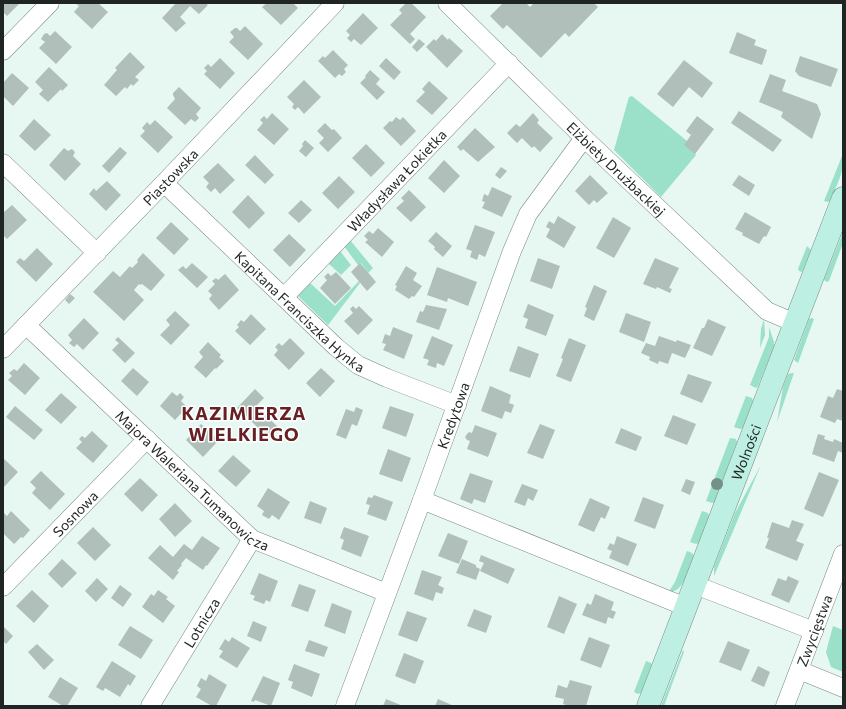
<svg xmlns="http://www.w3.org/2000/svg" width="846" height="709" font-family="Commissioner,sans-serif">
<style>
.green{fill:#9be0c9}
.building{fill:#b0bfb9}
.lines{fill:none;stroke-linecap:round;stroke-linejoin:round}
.minor-casing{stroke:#7a8883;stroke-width:19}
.secondary-casing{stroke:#7a8883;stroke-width:23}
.minor{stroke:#fff;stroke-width:18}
.secondary{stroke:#bdefe3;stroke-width:22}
.tree{fill:#739188}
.labels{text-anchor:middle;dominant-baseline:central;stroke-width:3;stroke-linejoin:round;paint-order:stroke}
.street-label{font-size:14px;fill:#1f2523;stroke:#fff}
.district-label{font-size:18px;font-weight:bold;letter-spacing:1px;fill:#672124;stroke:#fff}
</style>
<rect width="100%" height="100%" fill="#e7f7f1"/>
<!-- green -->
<path class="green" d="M632,96L687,141L696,155L661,197L614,150L629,97Z
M842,156C846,170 835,188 830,201L827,202L824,201Z
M843,232V243L829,281L827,282L824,280Z
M350,240L373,268L368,273L361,263L358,265L344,246Z
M807,246L811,250L802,272L799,271L798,269Z
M340,251L351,265L341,275L328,263Z
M359,281L360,283L328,325L297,295L309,282L335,306Z
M812,318L814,319L798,363L794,360L809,319Z
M764,319L765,335L760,348L761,329Z
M769,327L774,342V347L758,386L756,388L750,385L769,337Z
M792,373H794L777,422L783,387L788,374Z
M746,396L752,398L753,401L743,428L740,429L734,427Z
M730,438L736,439L737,442L715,502L712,503L706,501Z
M761,465L714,576V567L735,513Z
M702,511L708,513L709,516L699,543L696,544L690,542Z
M687,551L692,553L694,556C689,569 685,591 668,593L675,582Z
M833,626L843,630V672L831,667L826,652Z
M683,650L684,652L664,706H661Z
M646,661L651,663L652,665L641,693L638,694L634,692Z"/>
<!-- building -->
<path class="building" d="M3,3H20L7,16L3,12Z
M75,3H98L108,12L92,29L74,12L79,6Z
M176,3H205L208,5L199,14L190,6L180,17L186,23L176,32L162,18Z
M267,3H293L298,8L281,25L262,7Z
M406,3H411L426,17L410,34L415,39L410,44L390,25L402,13L399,10Z
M503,3H526L530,7L534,3H594L598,7L569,37L565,33L541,58L507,25L503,29L490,16Z
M363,13L378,28L361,45L354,39L351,42L347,38L350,35L346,31Z
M245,26L263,44L248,60L229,42L234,37L230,32L235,28H237L240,31Z
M55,31L72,47L56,64L39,48L45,42L41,39L44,34L47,33L50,36Z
M737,32L756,40L754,45L767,50L762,65L729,53Z
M442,34L448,40L449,38L463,51L447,68L426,47L434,39L436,41Z
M419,39L425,44L417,52L412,47Z
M333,50L348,65L344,69L346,72L342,76L339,74L335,78L318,61L323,56L325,58Z
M130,52L145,67L135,77L139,80L133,86L131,84L127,89L125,87L116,96L104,85L117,70L115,68Z
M800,56L838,69L831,87L799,76L795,71Z
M220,58L235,73L220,89L204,74L207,71L204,68L208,64L211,67Z
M386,58L401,72L394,80L379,66Z
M684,60L713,83L702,98L689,87L673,107L657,94Z
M49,67L68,85L62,91L61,89L48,102L39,94L43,90L35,82Z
M370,70L380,79L376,84L385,92L377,100L360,83L366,77L365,76Z
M12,73L29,88L13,106L3,96V83Z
M770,74L786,80L782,91L817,104L821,114L812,139L781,117L783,112L759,102Z
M304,80L321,97L304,114L298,107L295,110L292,107L294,104L287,97Z
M429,81L448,98L432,115L416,101L425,92L422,89Z
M179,87L201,108L196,114L199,118L195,122L191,119L185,125L167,108L175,99L173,95V93Z
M739,111L782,140L773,152L731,123Z
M272,113L289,129L274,145L257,130L263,123L260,120L264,116L267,119Z
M533,113L539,120L537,123L553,138L540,152L534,146L532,148L522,138L517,143L507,133L516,124L520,127Z
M697,116L714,129L695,154L684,145L691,135L686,131Z
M396,117L400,120L403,117L416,131L401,146L383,128L390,121L392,122Z
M34,119L51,135L35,151L19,136Z
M155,120L173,137L158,153L140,136L145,131L142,128L147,122L150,125Z
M325,123L332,130L334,129L342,138L328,152L319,143L324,138L317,131Z
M475,128L495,147L478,162L463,149L461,151L457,147Z
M305,140L314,148L306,157L299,151L303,146L302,144Z
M366,144L385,163L371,177L352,158Z
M120,147L127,153L109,173L102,166Z
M64,148L68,151L72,149L75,152L73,156L81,164L65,181L49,165Z
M255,155L274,175L265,184L245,165Z
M444,160L460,176L444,193L428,178Z
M218,163L235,180L220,194L215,188L211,192L206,187L209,183L203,177Z
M501,167L507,171L500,179L495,175Z
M590,175L608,193L597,203L594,200L589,205L575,191Z
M739,175L755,185L749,196L732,185Z
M339,176L355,192L338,209L322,193Z
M107,181L121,195L106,211L89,194L94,188L96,191Z
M492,187L512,196L502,217L482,208L485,202L482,201L484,194L488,196Z
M409,190L426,207L411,222L396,208L404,201L401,198Z
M248,195L265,213L249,229L232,212Z
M301,200L312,210L299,223L288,213Z
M12,205L27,220L7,239L3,235V213Z
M745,212L771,227L766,237L764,236L759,244L742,235L743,233L735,229Z
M558,216L576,227L564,248L546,237L550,229L546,227L549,221L554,224Z
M613,217L631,228L614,258L596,248Z
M171,222L189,239L174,255L156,238Z
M475,225L495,232L485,257L479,254L477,260L470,257L472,251L466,249Z
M378,228L394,242L382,257L365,242L368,240L364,236L369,231L373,234Z
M436,232L452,246L443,257L434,249L435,247L428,241Z
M289,234L306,250L290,267L273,250Z
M37,248L53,264L36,282L16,262L20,258L24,261Z
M143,253L165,275L151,291L142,284L140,285L139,284L134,290L144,300L124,321L93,292L113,271L120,277L130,266L132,268L138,262L137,260Z
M538,258L560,266L552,289L530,281Z
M655,258L679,268L669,288L672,289L670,293L657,287L656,289L643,284Z
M192,263L208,277L197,288L178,270L183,266L186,269Z
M360,263L376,282L367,291L351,272Z
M406,266L417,273L413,280L422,286L414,297L412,296L409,299L395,290L397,286L395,285Z
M437,267L477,282L468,306L448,298L447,302L427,295Z
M336,272L351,288L335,304L320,288L327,280L324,277L328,273L331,276Z
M225,274L239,290L219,310L209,299L212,295L208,291L215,284L212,281L216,278L218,280Z
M594,285L607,291L594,321L584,316L587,308L585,307Z
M70,294L75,298L69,304L65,300Z
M528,304L554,315L546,336L525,328L528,319L523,317Z
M426,305L447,309L439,330L416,322L420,311L423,312Z
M353,306L356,309L359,306L373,320L358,335L344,321L353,313L350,309Z
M175,311L190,325L171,345L160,335L170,325L166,320Z
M626,313L651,322L644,342L619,332Z
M251,314L266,329L250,345L235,331L239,327L237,325L241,320L244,322Z
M84,318L99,333L83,350L77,344L74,347L69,343L72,340L68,335Z
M708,319L726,327L712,356L693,348L702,328H704Z
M393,327L413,335L404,359L383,350L386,344L382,343L385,334L390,336Z
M432,336L453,345L444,366L437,363L436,368L427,365L429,360L423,358Z
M659,336L676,342L677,340L691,345L685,358L672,353L668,364L659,361L658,364L649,360L650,357L641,353L646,343L655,346Z
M118,337L135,353L125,363L112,350L119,343L115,340Z
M290,338L305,353L289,370L274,355L278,350L275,347L279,343L282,346Z
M569,338L586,345L571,382L556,376L563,359L561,358Z
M208,342L221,355L219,357L224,361L216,369L215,368L206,378L194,367L203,357L199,352Z
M518,346L539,354L530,378L509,371Z
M24,363L40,378L25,395L8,380L12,376L9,373L14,369L17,371Z
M133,368L149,382L137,396L121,381Z
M321,368L335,381L320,397L306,383Z
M688,374L712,382L702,403L680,394Z
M490,386L511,395L509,403L514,405L511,413L505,411L502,419L481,411Z
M255,389L264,398L256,406L278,427L269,438L237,408Z
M837,389L843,391V421L837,419L835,423L820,417L828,396L833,398Z
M172,392L177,396L180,393L184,397L181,401L187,407L175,420L160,406Z
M61,393L77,407L61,424L45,410Z
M15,406L43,430L34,440L6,417Z
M390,406L414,414L406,437L382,428Z
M356,407L363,410L357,426L352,424L346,439L336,435L346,409L354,412Z
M673,415L696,424L687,445L664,436Z
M201,424L219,440L203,457L186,440Z
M540,424L555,430L543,459L527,453Z
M475,425L497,433L488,457L467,449L470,441L467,440L465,437L467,434L469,432L472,433Z
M621,428L642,437L636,451L615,443Z
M92,431L108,446L93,463L76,448L82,442L79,439L82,436L85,438Z
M818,434L825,436L824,439L833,442L834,439L843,443V453L838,451L834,462L812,454Z
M388,449L411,458L402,482L379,474Z
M233,455L251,471L236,487L218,471Z
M3,458L18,472L3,488Z
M41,471L65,494L50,510L32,493L36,488L30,482Z
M819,472L839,480L823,517L804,509Z
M470,473L493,481L485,503L474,499L472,504L460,499Z
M140,478L158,495L142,512L124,494Z
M686,479L695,482L690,495L681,491Z
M522,484L538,490L533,501L528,498L525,506L514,502Z
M268,488L290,502L279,520L272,515L269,519L262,515L264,511L257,506Z
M374,495L393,502L386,521L367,514L370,505L366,504L368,497L372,498Z
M643,497L664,505L655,529L634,521Z
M590,498L610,507L605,519L601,517L594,532L578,525Z
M310,501L327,508L321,524L304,518Z
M175,503L192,521L175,537L159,519Z
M11,511L30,530L23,538L21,537L14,544L3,533V514L4,513L7,516Z
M792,520L804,524L796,541L804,544L797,561L765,548L769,538H767L772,522L789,528Z
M93,527L111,545L95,561L77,543Z
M344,527L369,536L361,557L341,549L344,540L340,538Z
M448,533L468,541L459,564L438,556Z
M202,536L220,548L207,566L206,565L203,570L186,558L181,564L182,565L177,571L179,572L173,580L148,558L160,545L173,557L184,544L192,550Z
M617,536L637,544L628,566L609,558L612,551L607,549L610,543L614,545Z
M481,555L515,569L508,584L480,571L484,563L479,561Z
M62,559L77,573L62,588L48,574Z
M462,559L476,565V567L480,569L476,580L456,573Z
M422,570L442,577L438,585L444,588L442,594L436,592L433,601L414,594Z
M259,573L278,581L270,602L266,600L264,604L253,600L255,596L250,594Z
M788,576L799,581L789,603L771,595L778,578L786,581Z
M97,578L108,589L96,602L85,591Z
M299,584L316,590L308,612L291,606Z
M120,585L132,594L123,607L111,598Z
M32,590L49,606L34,623L16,606Z
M158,590L168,597L166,599L175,606L163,623L142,607L151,594L154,596Z
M595,594L614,602L611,610L616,612L613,619L608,617L606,624L582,615L587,603L591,605Z
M559,596L577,604L564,634L547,627Z
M332,603L352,611L345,634L324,626Z
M474,609L492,616L486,633L467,626Z
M407,611L427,618L417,642L398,635Z
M253,621L267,627L261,642L247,636Z
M3,626L13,636L6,644L4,642L3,643Z
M130,626L153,640L141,659L118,645Z
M232,637L250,648L237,668L219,657L223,651L219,649L225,639L229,642Z
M589,637L610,645L601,668L580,660Z
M309,640L328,647L324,657L305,651Z
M728,641L750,650L741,671L719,662Z
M37,644L54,660L44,670L28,652Z
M404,653L424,661L415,684L395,676Z
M112,661L136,676L130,686L128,684L120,697L105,688L103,691L96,687Z
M294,664L320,674L312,697L291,688L293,682L288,680Z
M758,666L770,672L764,687L751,681Z
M209,674L227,685L216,706H212L196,697L201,689L197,686L201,678L206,681Z
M263,676L280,683L271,706L255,700L254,702L251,701Z
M60,677L78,688L67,706H63L48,697Z
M570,680L592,686L586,706H569L563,704L564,699L555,697L558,685L567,688Z
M386,699L403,706H383Z
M438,699L454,706H435Z"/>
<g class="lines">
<defs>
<g id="minor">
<path id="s1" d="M447,3L584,138L767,311L795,323"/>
<path d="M3,51L50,3"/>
<path d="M3,163L97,253"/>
<path id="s2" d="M164,183L336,347L358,365L387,378L457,405"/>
<path id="s3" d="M284,297L509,63"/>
<path id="s4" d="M26,325L252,539L387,593"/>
<path id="s5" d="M3,349L164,183L335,3"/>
<path d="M422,500L686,607"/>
<path d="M695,585L814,631"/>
<path id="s6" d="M3,587L147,439"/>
<path d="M799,670L843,688"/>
<path id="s7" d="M150,706L252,539"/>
<path id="s8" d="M345,706L422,500L512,251L528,214L584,138"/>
<path id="s9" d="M785,706L843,554"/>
</g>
<g id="secondary">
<path id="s10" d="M648,706L843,198"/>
</g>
</defs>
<!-- minor casing -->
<use href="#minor" class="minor-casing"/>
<!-- secondary casing -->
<use href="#secondary" class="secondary-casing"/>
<!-- minor -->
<use href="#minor" class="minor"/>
<!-- secondary -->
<use href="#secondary" class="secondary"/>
</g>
<!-- trees -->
<circle class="tree" cx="717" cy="484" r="6"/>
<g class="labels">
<!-- street labels -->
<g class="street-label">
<text stroke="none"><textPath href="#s1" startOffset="237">Elżbiety Drużbackiej</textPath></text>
<text stroke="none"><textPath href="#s5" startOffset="240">Piastowska</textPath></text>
<text stroke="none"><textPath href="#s3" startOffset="162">Władysława Łokietka</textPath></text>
<text stroke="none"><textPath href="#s2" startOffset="187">Kapitana Franciszka Hynka</textPath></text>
<text stroke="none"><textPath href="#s8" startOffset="310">Kredytowa</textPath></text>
<text stroke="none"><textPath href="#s10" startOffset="272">Wolności</textPath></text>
<text stroke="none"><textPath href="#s4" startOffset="228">Majora Waleriana Tumanowicza</textPath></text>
<text stroke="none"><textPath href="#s6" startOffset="103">Sosnowa</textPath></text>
<text stroke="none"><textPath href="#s7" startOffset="98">Lotnicza</textPath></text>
<text stroke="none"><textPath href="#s9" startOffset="81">Zwycięstwa</textPath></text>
</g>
<!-- district labels -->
<g class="district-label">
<text x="244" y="413">KAZIMIERZA<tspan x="244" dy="21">WIELKIEGO</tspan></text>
</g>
</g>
<!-- border -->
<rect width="846" height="709" fill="none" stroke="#1f2523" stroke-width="8"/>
</svg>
